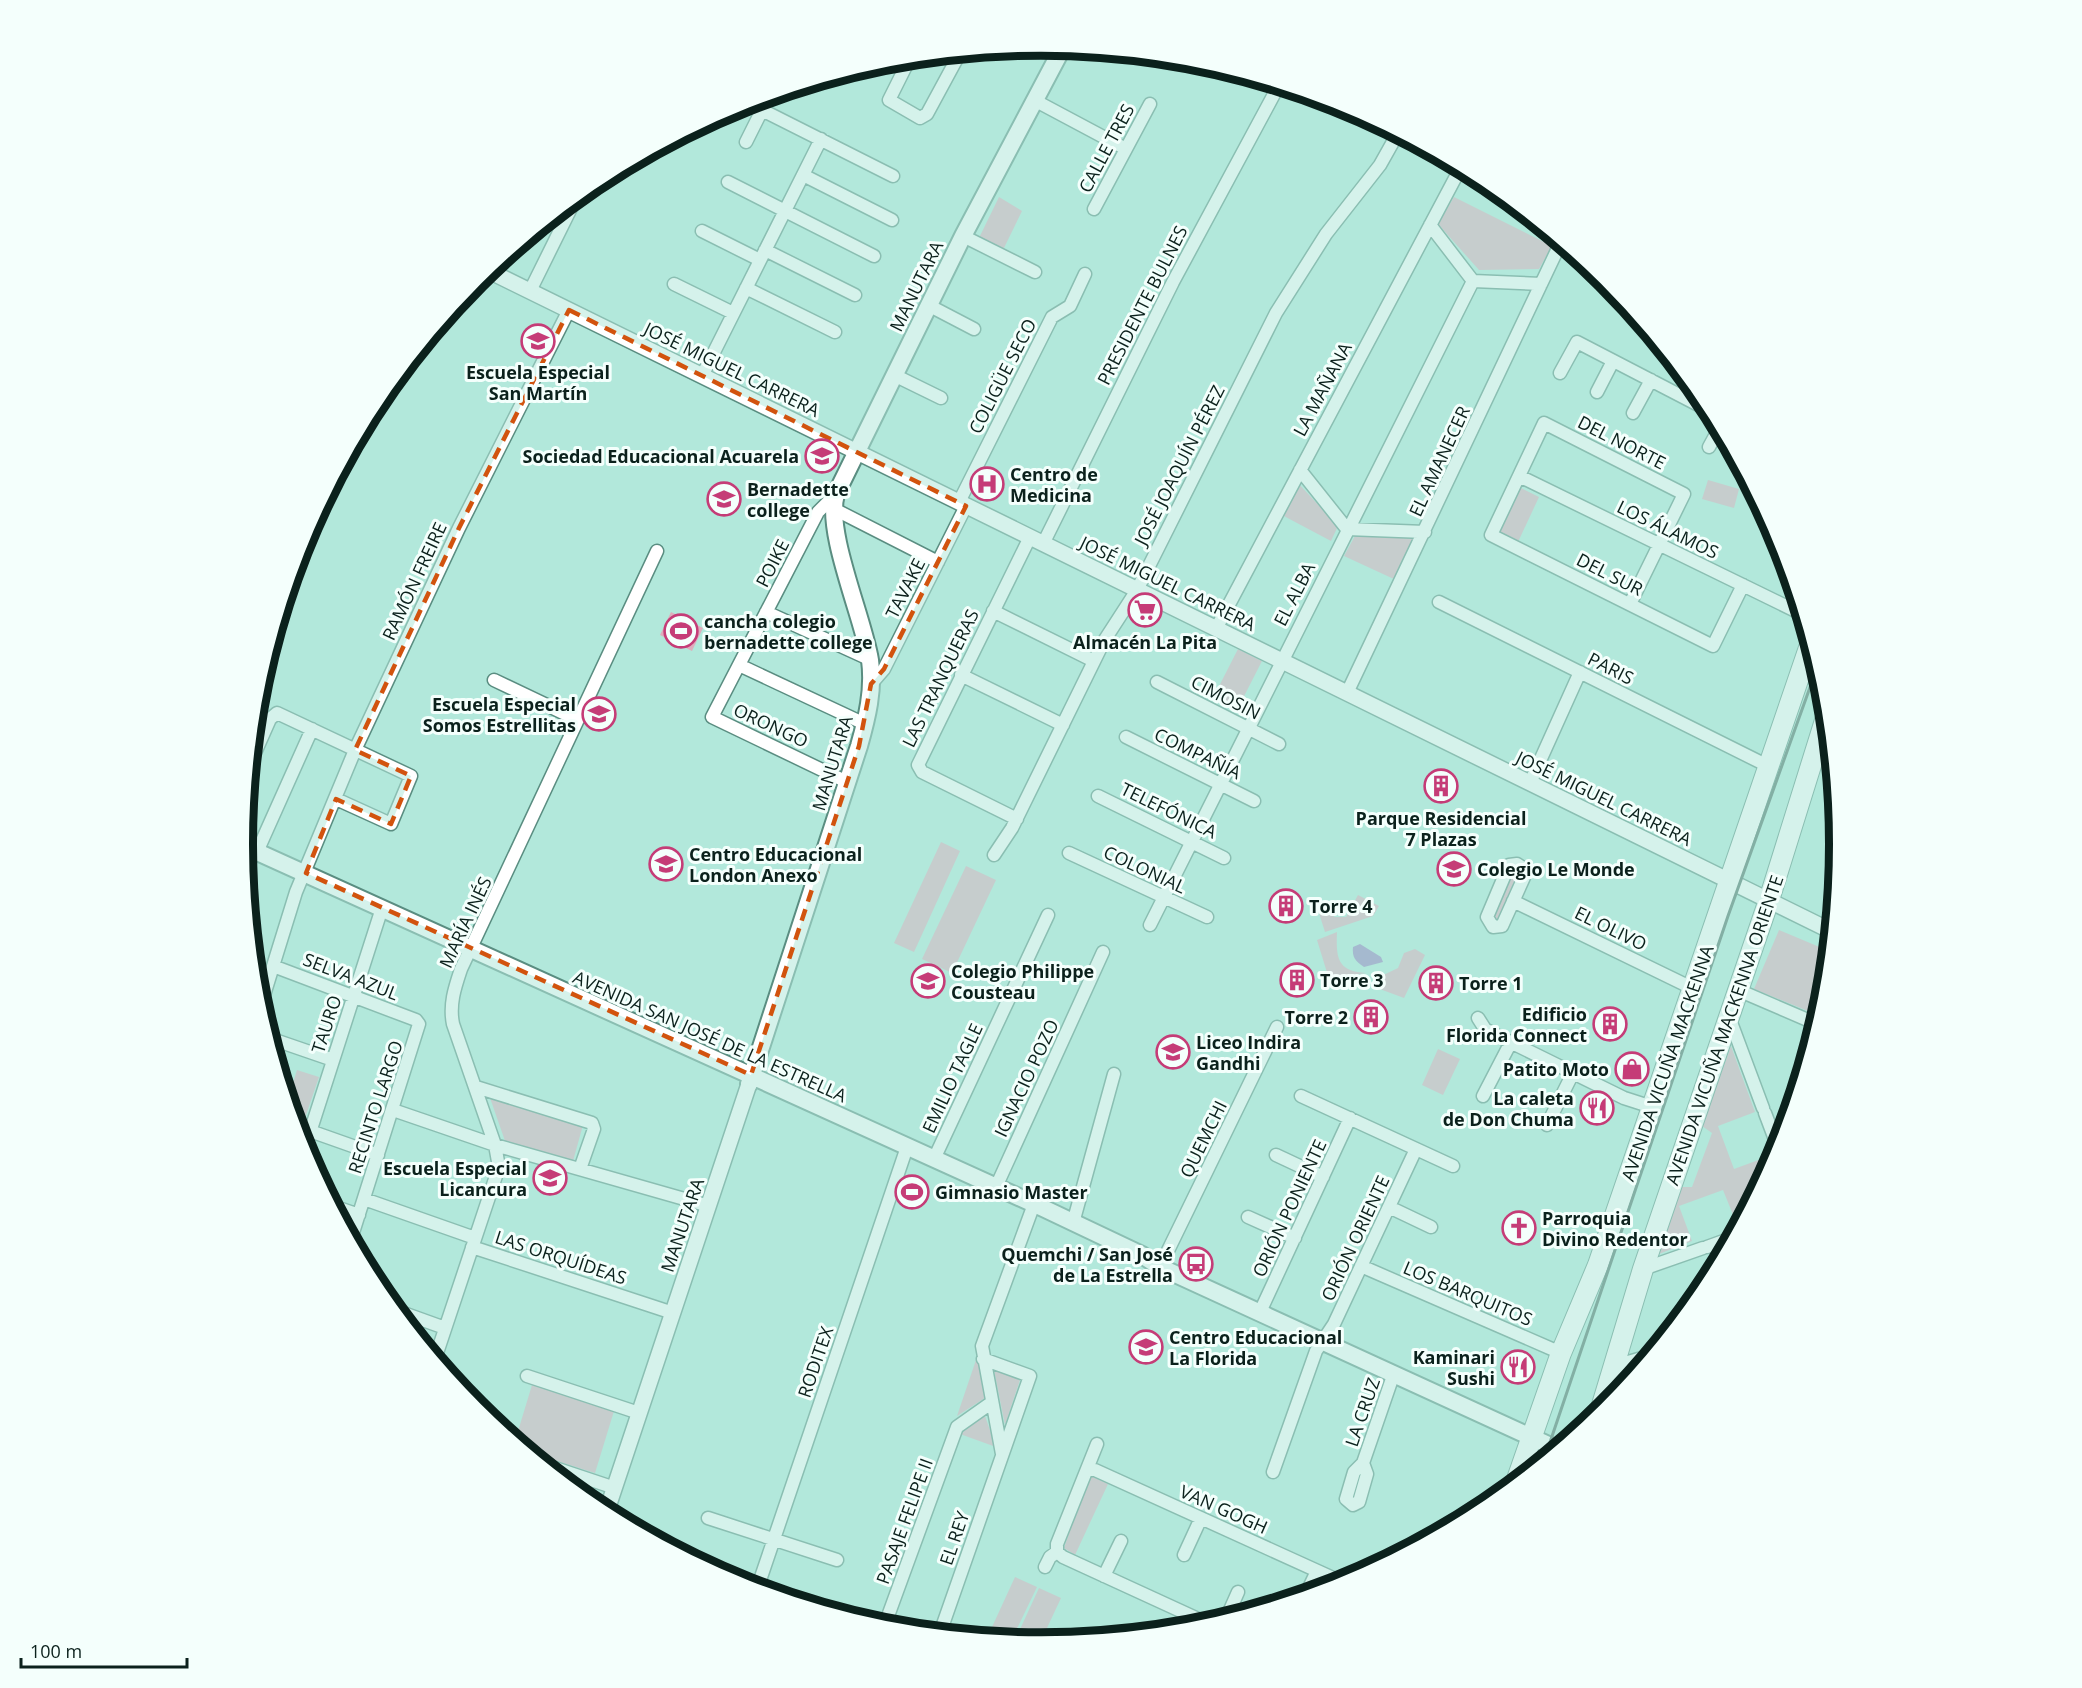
<svg xmlns="http://www.w3.org/2000/svg" width="2082" height="1688" font-family="'Open Sans',sans-serif">
<style>
.green{fill:#ddaebd}
.water{fill:#9582c0}
.lines{fill:none;stroke-linecap:round;stroke-linejoin:round}
.minor-casing{stroke:#5a8d81;stroke-width:15}
.tertiary-casing{stroke:#5a8d81;stroke-width:18}
.secondary-casing{stroke:#5a8d81;stroke-width:20}
.primary-casing{stroke:#5a8d81;stroke-width:22}
.minor{stroke:#fff;stroke-width:12}
.tertiary{stroke:#fff;stroke-width:15}
.secondary{stroke:#fff;stroke-width:16}
.primary{stroke:#fff;stroke-width:20}
.rail{stroke:#496b63;stroke-width:3}
.marked{fill:none;stroke:#d2530e;stroke-width:4.5;stroke-dasharray:12 8;stroke-linejoin:round}
.labels{text-anchor:middle;dominant-baseline:central;stroke-width:6;stroke-linejoin:round;paint-order:stroke}
.street-label{font-size:18px;fill:#0b211c;stroke:#f4fffc}
.poi-label{font-size:18px;font-weight:bold;fill:#0b211c;stroke:#f4fffc;text-anchor:start}
.rim{fill:none;stroke:#0b211c;stroke-width:8}
</style>
<rect width="100%" height="100%" fill="#b2e8db"/>
<!-- green -->
<path class="green" d="M999,197L1022,211L1003,250L978,240Z
M1454,197L1552,246L1539,269L1479,270L1438,224Z
M1708,480L1739,489L1734,508L1702,499Z
M1297,482L1338,526L1331,541L1280,514Z
M1519,487L1539,497L1518,542L1497,532Z
M1356,534L1417,539L1396,580L1344,556Z
M671,612L703,628L692,651L660,635Z
M1238,649L1262,661L1237,710L1213,698Z
M941,842L960,851L914,952L894,943Z
M966,866L996,880L952,973L922,959Z
M1512,869L1522,873L1501,921L1492,916Z
M1358,895L1379,906L1373,916L1325,932L1317,907L1335,917H1346Z
M1779,930L1829,951L1825,1000L1820,1016L1754,989Z
M1337,932C1336,958 1337,971 1366,973L1329,979L1317,940Z
M1415,949L1425,955L1404,998L1377,988L1375,979L1398,968L1404,953Z
M1731,1046L1755,1112L1718,1126L1734,1169L1772,1155L1774,1160L1762,1178L1738,1227L1723,1190L1679,1206L1692,1241L1659,1254L1682,1187H1692L1712,1133L1702,1126Z
M1438,1049L1460,1059L1443,1095L1422,1085Z
M277,1063L290,1067L284,1086Z
M297,1070L319,1077L304,1121L293,1117L288,1099Z
M489,1095L583,1125L573,1161L505,1141Z
M978,1354L988,1396L957,1416Z
M994,1370L1020,1380L1005,1425Z
M532,1385L614,1411L595,1473L528,1452L515,1441Z
M985,1416L996,1447L960,1434Z
M1089,1475L1108,1484L1075,1555L1064,1548Z
M1015,1577L1037,1587L1013,1637L992,1627Z
M1039,1588L1061,1598L1040,1643L1016,1638Z"/>
<!-- water -->
<path class="water" d="M1360,944L1381,957L1383,962L1364,967C1355,961 1352,957 1353,947Z"/>
<g class="lines">
<defs>
<path id="minor" d="M910,58L889,100L920,118L927,114L960,53
M1034,100L1126,149
M762,110L893,176
M746,142L769,96
M803,175L892,220
M728,182L874,256
M1094,209L1150,104
M1430,225L1473,281L1541,284
M702,231L760,260
M963,236L1035,272
M765,250L855,295
M674,284L733,313
M746,288L835,332
M530,291L577,196
M928,305L974,329
M1560,373L1577,342L1712,412
M894,375L941,398
M702,376L821,139
M1597,392L1613,361
M1633,413L1651,380
M1709,447L1720,427
M1300,470L1347,529L1425,532
M1519,476L1802,614
M836,494L818,512L712,717L847,782
M959,502L1052,317L1070,306L1085,274
M834,509L938,562
M1043,544L1173,282L1279,85
M1439,602L1768,766
M1630,604L1684,494L1544,423L1491,535L1713,646L1743,585
M993,611L1094,661
M766,612L869,659
M1216,629L1461,167
M739,665L865,724
M961,675L1063,725
M494,680L578,720
M1157,682L1279,744
M871,684L884,669L966,506
M1347,693L1561,242
M1126,737L1254,801
M250,764L270,719L277,713L411,776L391,824L336,799
M1530,783L1580,672
M1098,796L1224,858
M1017,819L922,772L918,765L1030,537
M257,852L312,729
M1069,853L1207,917
M994,855L1012,828L1104,641L1137,590L1276,313L1326,234L1380,165L1398,133
M1517,864L1523,868L1525,875L1502,926L1493,927L1487,917L1509,865Z
M1513,901L1692,988
M1150,925L1473,281
M273,966L416,1020L419,1024L351,1239
M1738,990L1817,1024
M260,1008L296,892L355,750L459,528L569,310
M1729,1017L1763,1108
M1478,1018L1485,1029L1496,1035L1624,1098L1652,1107
M269,1038L333,1060
M476,1087L592,1123L594,1129L580,1169
M1301,1096L1453,1166
M1483,1096L1511,1042
M393,1110L495,1145L709,1206
M1765,1113L1779,1150
M1547,1125L1573,1073
M296,1126L378,1155
M304,1151L382,908
M1276,1155L1323,1177
M934,1159L1048,915
M996,1187L1103,952
M364,1199L475,1238
M333,1206L359,1215
M1389,1207L1431,1227
M1248,1217L1295,1238
M1073,1223L1114,1074
M472,1247L673,1313
M1707,1247L1732,1238
M1361,1266L1561,1353
M1160,1267L1277,1027
M1643,1269L1703,1248
M395,1310L445,1328
M1260,1312L1350,1118
M435,1359L499,1167L495,1145L453,1024C449,1004 455,987 461,969L657,551
M1614,1366L1649,1356
M527,1376L639,1413
M1097,1444L1057,1544V1552L1063,1557L1209,1624
M1002,1454L982,1346L1034,1204
M1363,1463L1367,1474L1359,1502L1353,1505L1346,1499L1354,1472L1363,1463L1394,1373
M543,1464L615,1488
M1089,1470H1095L1344,1583
M1273,1472L1316,1351L1334,1324L1416,1149
M708,1518L837,1560
M1184,1555L1201,1518
M1045,1567L1050,1557L1057,1552
M1104,1576L1121,1541
M757,1589L907,1147
M1306,1594L1317,1571
M1226,1619L1238,1592
M884,1627L957,1427L991,1403
M940,1633L1030,1376L983,1359"/>
<path id="tertiary" d="M487,270L1831,931
M606,1513L749,1084"/>
<path id="secondary" d="M242,845L1043,1208L1142,1255L1160,1267L1557,1449
M749,1084L859,746C867,718 874,690 870,660C863,617 825,532 836,494L963,236L1063,47"/>
<path id="primary" d="M1599,1415L1643,1269L1769,900L1827,714
M1516,1482L1561,1353L1598,1265L1811,642"/>
</defs>
<!-- minor casing -->
<use href="#minor" class="minor-casing"/>
<!-- tertiary casing -->
<use href="#tertiary" class="tertiary-casing"/>
<!-- secondary casing -->
<use href="#secondary" class="secondary-casing"/>
<!-- primary casing -->
<use href="#primary" class="primary-casing"/>
<!-- minor -->
<use href="#minor" class="minor"/>
<!-- tertiary -->
<use href="#tertiary" class="tertiary"/>
<!-- secondary -->
<use href="#secondary" class="secondary"/>
<!-- primary -->
<use href="#primary" class="primary"/>
<!-- rail -->
<path class="rail" d="M1544,1460L1728,916L1818,665"/>
</g>
<!-- marked area -->
<path d="M0 0H2082V1688H0ZM569,310L966,506L884,669L871,684L859,746L751,1075L306,873L336,799L391,824L411,776L355,750L459,528Z" fill="#b2e8db" fill-opacity=".55" fill-rule="evenodd"/>
<path class="marked" d="M569,310L966,506L884,669L871,684L859,746L751,1075L306,873L336,799L391,824L411,776L355,750L459,528Z"/>
<!-- icons -->
<defs>
<symbol id="school-ring" viewBox="-11 -11 22 22"><circle r="9.5" fill="#f4fffc" stroke="#c53c77" stroke-width="1.5"/><path d="M0-5L7-2L0 1L-7-2ZM-4 1L0 2.5L4 1V4Q0 6-4 4Z" fill="#c53c77"/></symbol>
<symbol id="hospital-ring" viewBox="-11 -11 22 22"><circle r="9.5" fill="#f4fffc" stroke="#c53c77" stroke-width="1.5"/><path d="M-5-5h3v3.5h4V-5h3V5h-3V1.5h-4V5h-3Z" fill="#c53c77"/></symbol>
<symbol id="supermarket-ring" viewBox="-11 -11 22 22"><circle r="9.5" fill="#f4fffc" stroke="#c53c77" stroke-width="1.5"/><path d="M-6-5.5h2.5l.6 2H6L4.5 2H-2.5L-4.4-4H-6ZM-1.5 3.2a1.3 1.3 0 1 0 .1 0ZM3 3.2a1.3 1.3 0 1 0 .1 0Z" fill="#c53c77"/></symbol>
<symbol id="stadium-ring" viewBox="-11 -11 22 22"><circle r="9.5" fill="#f4fffc" stroke="#c53c77" stroke-width="1.5"/><path d="M0-5a6.5 5 0 1 0 0 10a6.5 5 0 1 0 0-10ZM-3.5-1.8h7v3.6h-7Z" fill="#c53c77"/></symbol>
<symbol id="building-ring" viewBox="-11 -11 22 22"><circle r="9.5" fill="#f4fffc" stroke="#c53c77" stroke-width="1.5"/><path d="M-4-6H4V6H1V3H-1V6H-4ZM-2.5-4.3h1.7v1.8h-1.7ZM.8-4.3h1.7v1.8H.8ZM-2.5-1h1.7V.8h-1.7ZM.8-1h1.7V.8H.8Z" fill="#c53c77"/></symbol>
<symbol id="shop-ring" viewBox="-11 -11 22 22"><circle r="9.5" fill="#f4fffc" stroke="#c53c77" stroke-width="1.5"/><path d="M-5-2.5h2.3a2.7 3.5 0 0 1 5.4 0H5L5.5 6h-11ZM-1.5-2.5h3a1.5 2.3 0 0 0-3 0Z" fill="#c53c77"/></symbol>
<symbol id="restaurant-ring" viewBox="-11 -11 22 22"><circle r="9.5" fill="#f4fffc" stroke="#c53c77" stroke-width="1.5"/><path d="M-5-6h1v4h1v-4h1v4h1v-4h1v5L-1.5 .5V6h-2V.5L-5-1ZM5-6V6H3V1.5H1.5Q1.5-4 5-6Z" fill="#c53c77"/></symbol>
<symbol id="church-ring" viewBox="-11 -11 22 22"><circle r="9.5" fill="#f4fffc" stroke="#c53c77" stroke-width="1.5"/><path d="M-1.2-6h2.4v3.5h3.3v2.4h-3.3V6h-2.4V-.1h-3.3v-2.4h3.3Z" fill="#c53c77"/></symbol>
<symbol id="bus-ring" viewBox="-11 -11 22 22"><circle r="9.5" fill="#f4fffc" stroke="#c53c77" stroke-width="1.5"/><path d="M-5-6H5V4H4V6H2V4H-2V6H-4V4H-5ZM-3.5-4V0h7V-4ZM-3.5 1.2v1.5H-2V1.2ZM2 1.2v1.5H3.5V1.2Z" fill="#c53c77"/></symbol>
</defs>
<g fill-rule="evenodd">
<use href="#school-ring" x="519" y="322" width="38" height="38"/>
<use href="#school-ring" x="803" y="437" width="38" height="38"/>
<use href="#hospital-ring" x="968" y="465" width="38" height="38"/>
<use href="#school-ring" x="705" y="480" width="38" height="38"/>
<use href="#supermarket-ring" x="1126" y="591" width="38" height="38"/>
<use href="#stadium-ring" x="662" y="612" width="38" height="38"/>
<use href="#school-ring" x="580" y="695" width="38" height="38"/>
<use href="#building-ring" x="1422" y="767" width="38" height="38"/>
<use href="#school-ring" x="647" y="845" width="38" height="38"/>
<use href="#school-ring" x="1435" y="850" width="38" height="38"/>
<use href="#building-ring" x="1267" y="887" width="38" height="38"/>
<use href="#building-ring" x="1278" y="961" width="38" height="38"/>
<use href="#school-ring" x="909" y="962" width="38" height="38"/>
<use href="#building-ring" x="1417" y="964" width="38" height="38"/>
<use href="#building-ring" x="1352" y="998" width="38" height="38"/>
<use href="#building-ring" x="1591" y="1005" width="38" height="38"/>
<use href="#school-ring" x="1154" y="1033" width="38" height="38"/>
<use href="#shop-ring" x="1613" y="1050" width="38" height="38"/>
<use href="#restaurant-ring" x="1578" y="1089" width="38" height="38"/>
<use href="#school-ring" x="531" y="1159" width="38" height="38"/>
<use href="#stadium-ring" x="893" y="1173" width="38" height="38"/>
<use href="#church-ring" x="1500" y="1209" width="38" height="38"/>
<use href="#bus-ring" x="1177" y="1245" width="38" height="38"/>
<use href="#school-ring" x="1127" y="1328" width="38" height="38"/>
<use href="#restaurant-ring" x="1499" y="1348" width="38" height="38"/>
</g>
<g class="labels">
<!-- street labels -->
<g class="street-label">
<text transform="translate(1106 148) rotate(-62)">CALLE TRES</text>
<text transform="translate(916 286) rotate(-64)">MANUTARA</text>
<text transform="translate(1142 305) rotate(-63)">PRESIDENTE BULNES</text>
<text transform="translate(732 369) rotate(26)">JOSÉ MIGUEL CARRERA</text>
<text transform="translate(1002 376) rotate(-63)">COLIGÜE SECO</text>
<text transform="translate(1322 389) rotate(-62)">LA MAÑANA</text>
<text transform="translate(1622 442) rotate(27)">DEL NORTE</text>
<text transform="translate(1439 461) rotate(-65)">EL AMANECER</text>
<text transform="translate(1179 465) rotate(-63)">JOSÉ JOAQUÍN PÉREZ</text>
<text transform="translate(1668 529) rotate(26)">LOS ÁLAMOS</text>
<text transform="translate(772 563) rotate(-63)">POIKE</text>
<text transform="translate(1610 574) rotate(27)">DEL SUR</text>
<text transform="translate(414 581) rotate(-65)">RAMÓN FREIRE</text>
<text transform="translate(1168 583) rotate(26)">JOSÉ MIGUEL CARRERA</text>
<text transform="translate(905 588) rotate(-63)">TAVAKE</text>
<text transform="translate(1294 594) rotate(-63)">EL ALBA</text>
<text transform="translate(1611 668) rotate(27)">PARIS</text>
<text transform="translate(940 678) rotate(-64)">LAS TRANQUERAS</text>
<text transform="translate(1226 697) rotate(27)">CIMOSIN</text>
<text transform="translate(771 725) rotate(25)">ORONGO</text>
<text transform="translate(1198 753) rotate(26)">COMPAÑÍA</text>
<text transform="translate(832 763) rotate(-73)">MANUTARA</text>
<text transform="translate(1604 798) rotate(26)">JOSÉ MIGUEL CARRERA</text>
<text transform="translate(1169 810) rotate(26)">TELEFÓNICA</text>
<text transform="translate(1145 869) rotate(25)">COLONIAL</text>
<text transform="translate(465 922) rotate(-65)">MARÍA INÉS</text>
<text transform="translate(1611 928) rotate(26)">EL OLIVO</text>
<text transform="translate(351 976) rotate(21)">SELVA AZUL</text>
<text transform="translate(326 1024) rotate(-72)">TAURO</text>
<text transform="translate(1724 1030) rotate(-71)">AVENIDA VICUÑA MACKENNA ORIENTE</text>
<text transform="translate(710 1036) rotate(24)">AVENIDA SAN JOSÉ DE LA ESTRELLA</text>
<text transform="translate(1667 1063) rotate(-71)">AVENIDA VICUÑA MACKENNA</text>
<text transform="translate(952 1078) rotate(-65)">EMILIO TAGLE</text>
<text transform="translate(1026 1078) rotate(-65)">IGNACIO POZO</text>
<text transform="translate(375 1107) rotate(-72)">RECINTO LARGO</text>
<text transform="translate(1203 1139) rotate(-64)">QUEMCHI</text>
<text transform="translate(1289 1208) rotate(-65)">ORIÓN PONIENTE</text>
<text transform="translate(682 1225) rotate(-71)">MANUTARA</text>
<text transform="translate(1355 1238) rotate(-65)">ORIÓN ORIENTE</text>
<text transform="translate(561 1257) rotate(18)">LAS ORQUÍDEAS</text>
<text transform="translate(1468 1293) rotate(23)">LOS BARQUITOS</text>
<text transform="translate(815 1362) rotate(-71)">RODITEX</text>
<text transform="translate(1362 1412) rotate(-71)">LA CRUZ</text>
<text transform="translate(1224 1509) rotate(24)">VAN GOGH</text>
<text transform="translate(904 1521) rotate(-70)">PASAJE FELIPE II</text>
<text transform="translate(954 1538) rotate(-71)">EL REY</text>
</g>
<!-- poi labels -->
<g class="poi-label">
<text x="538" y="372" text-anchor="middle">Escuela Especial<tspan x="538" dy="21">San Martín</tspan></text>
<text x="799" y="456" text-anchor="end">Sociedad Educacional Acuarela</text>
<text x="1010" y="474">Centro de<tspan x="1010" dy="21">Medicina</tspan></text>
<text x="747" y="489">Bernadette<tspan x="747" dy="21">college</tspan></text>
<text x="704" y="621">cancha colegio<tspan x="704" dy="21">bernadette college</tspan></text>
<text x="1145" y="642" text-anchor="middle">Almacén La Pita</text>
<text x="576" y="704" text-anchor="end">Escuela Especial<tspan x="576" dy="21">Somos Estrellitas</tspan></text>
<text x="1441" y="818" text-anchor="middle">Parque Residencial<tspan x="1441" dy="21">7 Plazas</tspan></text>
<text x="689" y="854">Centro Educacional<tspan x="689" dy="21">London Anexo</tspan></text>
<text x="1477" y="869">Colegio Le Monde</text>
<text x="1309" y="906">Torre 4</text>
<text x="951" y="971">Colegio Philippe<tspan x="951" dy="21">Cousteau</tspan></text>
<text x="1320" y="980">Torre 3</text>
<text x="1459" y="983">Torre 1</text>
<text x="1587" y="1014" text-anchor="end">Edificio<tspan x="1587" dy="21">Florida Connect</tspan></text>
<text x="1348" y="1017" text-anchor="end">Torre 2</text>
<text x="1196" y="1042">Liceo Indira<tspan x="1196" dy="21">Gandhi</tspan></text>
<text x="1609" y="1069" text-anchor="end">Patito Moto</text>
<text x="1574" y="1098" text-anchor="end">La caleta<tspan x="1574" dy="21">de Don Chuma</tspan></text>
<text x="527" y="1168" text-anchor="end">Escuela Especial<tspan x="527" dy="21">Licancura</tspan></text>
<text x="935" y="1192">Gimnasio Master</text>
<text x="1542" y="1218">Parroquia<tspan x="1542" dy="21">Divino Redentor</tspan></text>
<text x="1173" y="1254" text-anchor="end">Quemchi / San José<tspan x="1173" dy="21">de La Estrella</tspan></text>
<text x="1169" y="1337">Centro Educacional<tspan x="1169" dy="21">La Florida</tspan></text>
<text x="1495" y="1357" text-anchor="end">Kaminari<tspan x="1495" dy="21">Sushi</tspan></text>
</g>
</g>
<!-- crop -->
<path d="M0 0H2082V1688H0ZM253 844a788 788 0 1 1 1576 0a788 788 0 1 1-1576 0Z" fill="#f4fffc" fill-rule="evenodd"/>
<path class="rim" d="M253 844a788 788 0 1 1 1576 0a788 788 0 1 1-1576 0Z"/>
<!-- scale -->
<path d="M21 1658v9h166v-9" fill="none" stroke="#0b211c" stroke-width="3"/>
<text x="30" y="1658" font-size="18" fill="#0b211c" stroke="#f4fffc" stroke-width="4.5" paint-order="stroke">100 m</text>
</svg>
